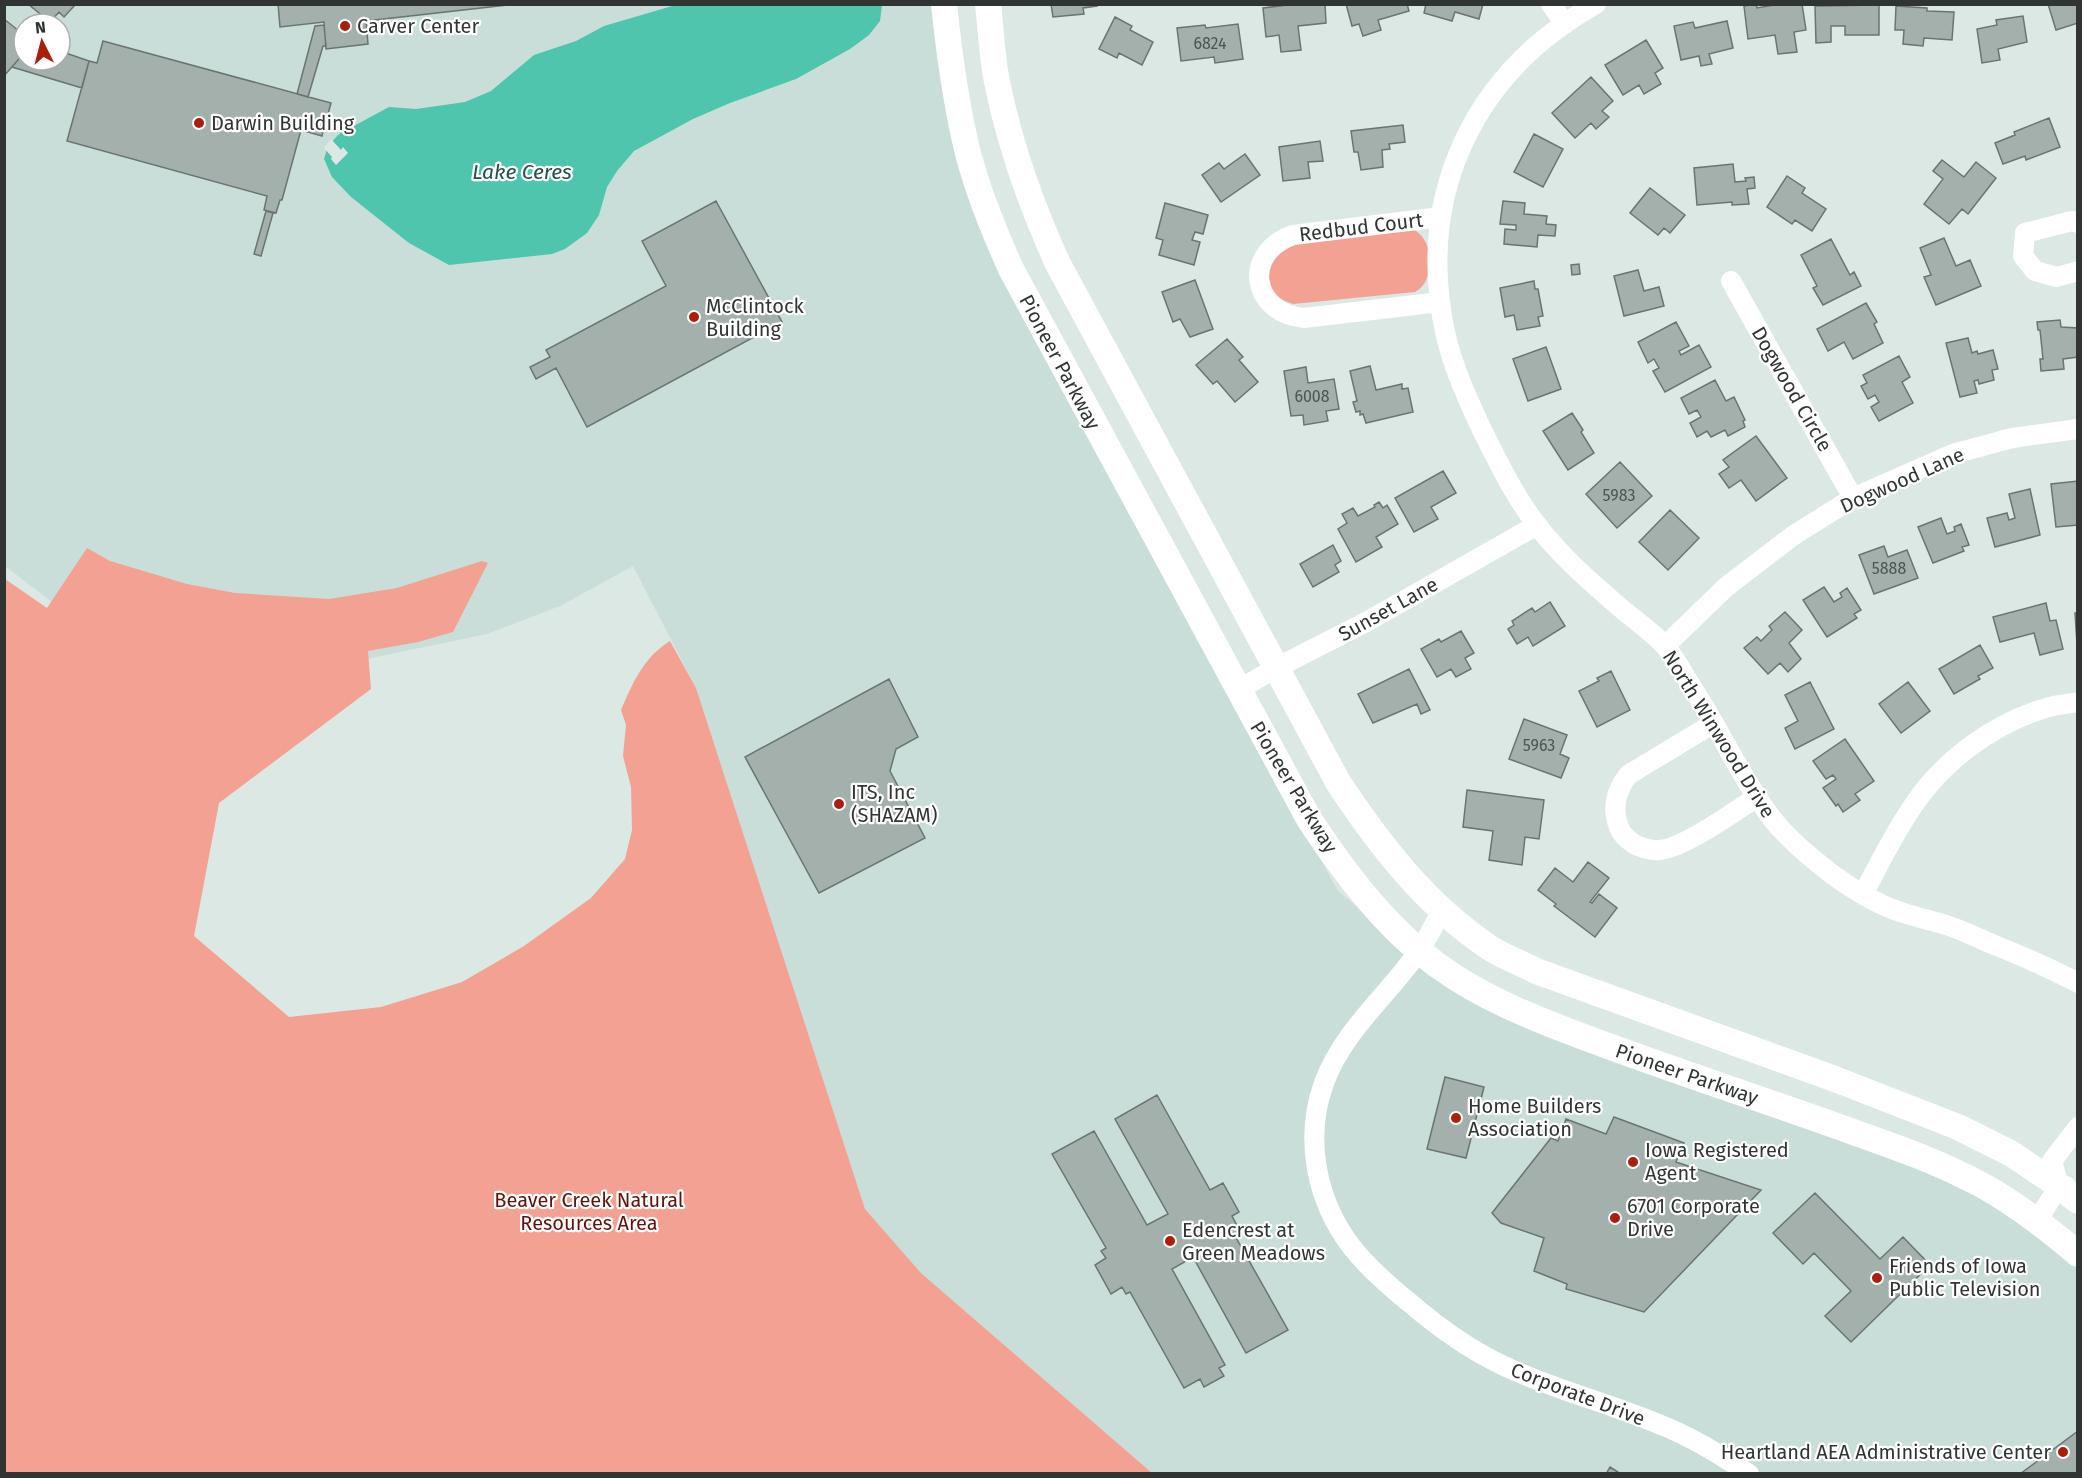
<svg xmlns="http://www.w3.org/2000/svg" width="2082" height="1478" font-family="'Fira Sans',sans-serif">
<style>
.built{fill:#c9ded9;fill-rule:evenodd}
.green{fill:#f3a192}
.water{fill:#4ec5ac}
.pier{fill:#dce8e4}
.building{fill:#a4b0ac;stroke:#6a7572;stroke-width:1.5}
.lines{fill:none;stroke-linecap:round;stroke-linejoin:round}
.minor{stroke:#fff;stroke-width:20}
.tertiary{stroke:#fff;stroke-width:26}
.poi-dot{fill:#ac1d0c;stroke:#fff;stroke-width:2}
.labels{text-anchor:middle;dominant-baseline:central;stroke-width:4.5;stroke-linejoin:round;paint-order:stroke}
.number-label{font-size:16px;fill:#4d5452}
.poi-label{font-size:20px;fill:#303534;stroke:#fff;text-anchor:start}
.street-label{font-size:20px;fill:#303534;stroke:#fff}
.park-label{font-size:20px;fill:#611108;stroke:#fff}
.water-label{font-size:21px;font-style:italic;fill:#215348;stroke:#fff}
</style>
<rect width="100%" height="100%" fill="#dce8e4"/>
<!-- built -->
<path class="built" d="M4,5H944L966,146L1105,468L1338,891L1439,976L1941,1173L2007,1208L2077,1264V1473H1152L921,1273L865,1209L696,688L633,566L560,606L487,634L347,663L52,602L5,566ZM24,24H60V60H24Z"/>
<!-- green -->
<path class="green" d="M1414,230C1434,239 1436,282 1415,292L1293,304C1272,298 1268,285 1268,265L1288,244Z
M87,548L110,561L187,584L235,593L329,599L397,588L482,561L488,563L453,632L418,642L368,651L371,689L219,803L194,936L289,1017L381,1007L462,982L524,946L591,898L625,859L632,830L631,787L623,756L626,725L621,710C633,682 644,657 670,641L696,688L865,1209L921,1273L1152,1473H5V579L47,608Z"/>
<!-- water -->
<path class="water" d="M679,4L882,5L880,21L869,35L850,49L796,79L730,103L693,119L634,151L617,171L607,187L599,215L587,233L565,249L552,254L449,265L409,243L351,197L332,177L324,159L328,146L339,134L389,107L416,109L465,102L491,91L534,55L576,41L604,26Z"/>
<!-- pier -->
<path class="pier" d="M331,139L341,150L343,147L348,153L336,165L331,159L332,157L324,148Z"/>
<!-- building -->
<path class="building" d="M28,4H79L75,5L64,17L59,12L50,22Z
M278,4H516L366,21L368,44L326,49L324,22L280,27Z
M1051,4H1097V6L1083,8L1084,14L1053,17Z
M1295,4H1325L1326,23L1298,26L1301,50L1281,52L1279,35L1266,37L1263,8Z
M1346,4H1407L1409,11L1378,20L1381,30L1363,36L1359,24L1352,26Z
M1426,4H1483L1479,19L1455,12L1452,21L1424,13Z
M1756,4L1757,8L1780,4H1802L1806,30L1794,32L1797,52L1778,54L1775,35L1748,39L1744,6Z
M2048,4H2078V23L2056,30Z
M1879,5V35H1845V26H1831V42L1816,43L1815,6Z
M1896,6L1927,8V11L1954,12L1952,40L1924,38L1923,46L1903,44L1904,30H1895Z
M2023,16L2027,42L1998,49L2000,60L1982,63L1977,29L1997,25L1996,20Z
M1115,17L1132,26L1130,30L1153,42L1142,65L1119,53L1117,58L1099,49Z
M4,19L24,35V53L4,76Z
M1727,21L1733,48L1709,54L1712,64L1701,66L1699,56L1681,60L1674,26L1693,22L1695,28Z
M1238,24L1243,59L1215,63L1214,57L1181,61L1177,28L1205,25L1206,28Z
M324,25L326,46H323L308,97L297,94L315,26Z
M1646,40L1663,68L1655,73L1661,84L1644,94L1639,85L1623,95L1605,65Z
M103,41L331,103L322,136L301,130L282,200H280L276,213L264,210L267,196L67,141L89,61L97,63Z
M60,51L89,61L82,88L12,67L24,53V60H60Z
M1591,77L1613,101L1602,111L1609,117L1596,129L1591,123L1575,138L1552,113Z
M2049,118L2060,147L2026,160L2025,156L2003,164L1995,143L2015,135L2014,132Z
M1403,125L1405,142L1389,144L1390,149L1382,150L1383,167L1361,170L1358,152H1354L1351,131Z
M1534,134L1563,149L1543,187L1514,172Z
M1320,141L1323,161L1308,162L1310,178L1283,181L1279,147Z
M1245,154L1260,175L1221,202L1202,175L1219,163L1224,169Z
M1942,160L1964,177L1976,162L1996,178L1968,214L1962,209L1949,224L1924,204L1943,179L1933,171Z
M1733,164L1735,182L1746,181L1745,178L1754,177L1755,188L1747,189L1749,204L1732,205V202L1697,205L1694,168Z
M1787,176L1805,188L1802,193L1826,209L1812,231L1795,220L1792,224L1767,207Z
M1650,188L1685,215L1670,233L1664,228L1658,235L1630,213Z
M716,201L782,322L587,427L556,368L536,379L530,367L550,357L546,350L666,286L642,241Z
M1503,201L1525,203L1524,214L1547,216L1546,224L1556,225L1555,236L1538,235L1537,247L1504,244L1505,229L1516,230V225L1500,224Z
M1165,203L1208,215L1203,234L1195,232L1192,240L1200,242L1194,265L1159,255L1163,240L1156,238Z
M266,211L273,213L261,256L254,254Z
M1944,238L1956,266L1970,260L1981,286L1936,305L1924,277L1931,275L1920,248Z
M1831,239L1850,275L1854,272L1861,286L1823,305L1813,288L1817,286L1801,255Z
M1579,264L1580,274L1572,275L1571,265Z
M1638,270L1644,291L1659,287L1664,306L1624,316L1614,276Z
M1195,280L1213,329L1190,337L1180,319L1173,322L1162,292Z
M1534,281L1535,289H1538L1543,316L1538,317L1540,326L1517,330L1514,315L1505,317L1500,288Z
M1866,303L1877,322L1874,324L1883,343L1853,359L1844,342L1828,351L1817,329Z
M2060,320L2061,327L2078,328V357L2063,359L2064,369L2041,371L2040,359H2043L2040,330H2038L2037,322Z
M1676,322L1689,346L1679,351L1681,355L1699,345L1711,367L1665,392L1653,371L1659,368L1654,359L1648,363L1638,342Z
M1968,338L1972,353L1977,351L1978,354L1993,350L1998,369L1992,370L1994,380L1979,384L1978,380L1974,381L1977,393L1960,397L1946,343Z
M1227,339L1243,357L1239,360L1258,382L1235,402L1217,381L1213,384L1196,365Z
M1546,347L1561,389L1528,401L1513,359Z
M1899,356L1910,377L1902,382L1913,403L1879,421L1871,407L1879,402L1875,395L1868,399L1861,386L1867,383L1863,375Z
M1370,366L1376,390L1402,384V389L1408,388L1413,412L1366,423L1363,414L1360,415V411L1356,412L1353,402L1357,401L1350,371Z
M1306,367L1308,383L1334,379L1339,409L1326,411L1328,421L1304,425L1303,415L1291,416L1284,371Z
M1715,380L1726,401L1734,397L1745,420L1743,421L1745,427L1728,436L1725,430L1711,437L1707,431L1697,437L1690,423L1701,417L1697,410L1689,414L1681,398Z
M1572,413L1583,430L1581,432L1594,453L1568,470L1543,431Z
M1756,436L1787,478L1756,501L1741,480L1729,488L1719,474L1729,467L1723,460Z
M1620,462L1652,496L1617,528L1586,494Z
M1443,471L1456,493L1431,507L1438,519L1414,532L1395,498Z
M2078,481V525L2056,527L2051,484Z
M2030,489L2040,535L1995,547L1987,518L2007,513L2009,520L2015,518L2009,494Z
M1379,502L1383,508L1387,505L1398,524L1376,537L1382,547L1356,562L1338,529L1347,523L1342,514L1353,508L1358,516L1375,507L1374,505Z
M1670,510L1699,538L1668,570L1639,542Z
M1941,518L1947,534L1955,531L1954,527L1961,524L1969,545L1962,547L1964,551L1933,563L1918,527Z
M1333,545L1341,561L1335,565L1339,572L1313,587L1300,564Z
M1884,546L1888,557L1907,550L1918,578L1874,594L1859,555Z
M1824,587L1834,602L1842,597L1840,593L1847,588L1861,610L1854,614L1857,618L1827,637L1803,600Z
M1550,602L1565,626L1533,646L1528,637L1517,644L1508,629L1514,625L1512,621L1532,608L1535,612Z
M2046,603L2050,621L2056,620L2063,649L2040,655L2034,633L2000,642L1993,617Z
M1785,612L1802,630L1789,643L1801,659L1788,672L1780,663L1768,674L1744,648L1757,637L1761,641L1772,630L1769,626Z
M2075,613H2078V644H2077Z
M1461,631L1474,653L1465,658L1471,669L1456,677L1451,669L1437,677L1421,649L1439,639L1441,642Z
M1980,645L1993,668L1978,676L1980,679L1954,694L1939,669Z
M1409,669L1430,710L1421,714L1417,704L1373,723L1358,694Z
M1611,671L1630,710L1597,727L1579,691L1599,681L1597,678Z
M889,679L918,737L896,749L890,771L925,838L819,893L745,757Z
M1810,682L1834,729L1795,749L1785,728L1798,721L1785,695Z
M1908,682L1930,711L1901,733L1879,704Z
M1524,719L1567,735L1560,754L1569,758L1561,778L1509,759Z
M1845,739L1874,781L1855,794L1860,800L1843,812L1838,804L1836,806L1823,788L1836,779L1833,775L1826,779L1813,761Z
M1467,790L1544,800L1539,839L1525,837L1522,865L1489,860L1493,831L1463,827Z
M1588,862L1609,878L1590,902L1592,903L1599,894L1617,908L1595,937L1554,906L1556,904L1538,890L1555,868L1573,882Z
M1445,1077L1484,1087L1466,1158L1427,1149Z
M1157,1095L1210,1190L1223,1183L1239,1212L1232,1216L1240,1231L1234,1234L1288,1330L1246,1353L1193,1257L1172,1269L1225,1365L1219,1368L1224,1376L1204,1387L1200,1379L1184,1388L1130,1292L1126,1294L1122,1287L1111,1294L1095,1265L1106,1258L1101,1251L1106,1248L1052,1154L1094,1131L1147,1225L1168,1214L1115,1119Z
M1614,1117L1684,1143L1676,1162L1761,1190L1644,1312L1566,1289L1567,1284L1534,1271L1544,1238L1501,1223L1492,1213L1551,1138L1558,1141L1566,1119L1606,1134Z
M1815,1193L1880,1259L1903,1237L1930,1265L1851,1342L1825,1316L1851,1291L1814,1253L1803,1264L1773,1233Z
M2078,1431V1474H2020Z
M1610,1467L1621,1474H1606Z"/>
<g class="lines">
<!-- minor -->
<path class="minor" d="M1551,4L1565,24
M1596,4C1473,73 1416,194 1445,332C1453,368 1468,400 1483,432C1499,464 1515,497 1537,525C1560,556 1594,585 1623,610C1636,621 1652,632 1664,645C1677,659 1686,679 1697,695C1723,736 1744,783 1774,821C1790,841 1813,859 1833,875C1854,890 1879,906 1904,913C1919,918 1934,921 1949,926C1964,931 1978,938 1992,944C2022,956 2050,968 2078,983
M2078,223L2072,221L2025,233L2023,256L2035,271L2057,277L2078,271
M1731,281L1853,498
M1440,302L1304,318C1251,313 1242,253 1293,235L1441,217
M1665,646L1726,587L1794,535L1853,498L1953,454L2012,438L2078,429
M1238,690L1276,668L1368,621L1537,525
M1714,723L1628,775C1616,791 1611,808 1619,827C1621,833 1628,840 1634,844C1642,848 1651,851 1660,850C1685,847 1734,812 1757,797
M1863,894C1880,863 1895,831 1915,803C1945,759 1995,723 2046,708C2056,705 2067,704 2078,702
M1442,911C1434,924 1428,938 1419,951C1388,995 1343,1031 1324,1083C1304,1138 1316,1200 1351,1246C1367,1267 1389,1286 1410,1303C1438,1327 1470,1350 1504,1366C1555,1390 1609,1403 1661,1425C1692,1437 1721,1455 1749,1474
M2066,1186H2059L2052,1161L2078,1127
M2037,1221L2059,1186"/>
<!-- tertiary -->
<path class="tertiary" d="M944,4C949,52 955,98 966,145C976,188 993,229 1011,269L1309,819C1344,872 1385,927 1437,965C1489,1003 1549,1024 1608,1046C1682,1073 1757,1098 1831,1124C1878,1141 1925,1156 1970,1179C2009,1198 2045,1226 2078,1254
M988,4C991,30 992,57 997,82C1010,146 1031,205 1058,264L1338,782C1380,846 1426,905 1490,948C1504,957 1521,963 1536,971L1835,1079L1958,1127L2012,1154L2059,1186L2078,1201"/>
</g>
<!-- markers -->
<g class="poi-dot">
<circle cx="345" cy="26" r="6"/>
<circle cx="199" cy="123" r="6"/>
<circle cx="694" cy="317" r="6"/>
<circle cx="839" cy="804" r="6"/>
<circle cx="1456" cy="1118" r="6"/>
<circle cx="1633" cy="1162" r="6"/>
<circle cx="1615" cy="1218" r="6"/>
<circle cx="1170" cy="1241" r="6"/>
<circle cx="1877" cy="1278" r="6"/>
<circle cx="2063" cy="1452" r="6"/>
</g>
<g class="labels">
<!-- number labels -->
<g class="number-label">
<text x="1210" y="43">6824</text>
<text x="1312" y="396">6008</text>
<text x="1619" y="495">5983</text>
<text x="1889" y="568">5888</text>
<text x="1539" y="745">5963</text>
</g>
<!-- poi labels -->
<g class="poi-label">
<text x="357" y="26">Carver Center</text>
<text x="211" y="123">Darwin Building</text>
<text x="706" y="306">McClintock<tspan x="706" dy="23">Building</tspan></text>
<text x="851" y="792">ITS, Inc<tspan x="851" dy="23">(SHAZAM)</tspan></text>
<text x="1468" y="1106">Home Builders<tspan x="1468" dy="23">Association</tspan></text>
<text x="1645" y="1150">Iowa Registered<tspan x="1645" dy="23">Agent</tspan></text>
<text x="1627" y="1206">6701 Corporate<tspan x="1627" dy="23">Drive</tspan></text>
<text x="1182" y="1230">Edencrest at<tspan x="1182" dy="23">Green Meadows</tspan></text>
<text x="1889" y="1266">Friends of Iowa<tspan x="1889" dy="23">Public Television</tspan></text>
<text x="2051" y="1452" text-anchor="end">Heartland AEA Administrative Center</text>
</g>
<!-- street labels -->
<g class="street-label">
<text transform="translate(1361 227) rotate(-7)">Redbud Court</text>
<text transform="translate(1060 362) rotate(62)">Pioneer Parkway</text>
<text transform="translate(1792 389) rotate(60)">Dogwood Circle</text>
<text transform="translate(1902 480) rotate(-24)">Dogwood Lane</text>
<text transform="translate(1388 609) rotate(-29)">Sunset Lane</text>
<text transform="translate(1719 734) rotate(58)">North Winwood Drive</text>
<text transform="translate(1294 787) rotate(59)">Pioneer Parkway</text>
<text transform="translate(1687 1074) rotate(19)">Pioneer Parkway</text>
<text transform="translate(1578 1394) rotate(21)">Corporate Drive</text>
</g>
<!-- park labels -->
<g class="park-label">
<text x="589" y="1200">Beaver Creek Natural<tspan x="589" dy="23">Resources Area</tspan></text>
</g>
<!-- water labels -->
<g class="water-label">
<text x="522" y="172">Lake Ceres</text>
</g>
</g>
<!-- border -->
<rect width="2082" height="1478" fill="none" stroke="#303534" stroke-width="12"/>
<!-- north arrow -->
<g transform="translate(42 42) rotate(354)"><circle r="28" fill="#ffffff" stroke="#acaeae" stroke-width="1.5"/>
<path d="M0-4.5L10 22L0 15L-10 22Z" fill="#ac1d0c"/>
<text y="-9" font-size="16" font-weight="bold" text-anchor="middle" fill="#303534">N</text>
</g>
</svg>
